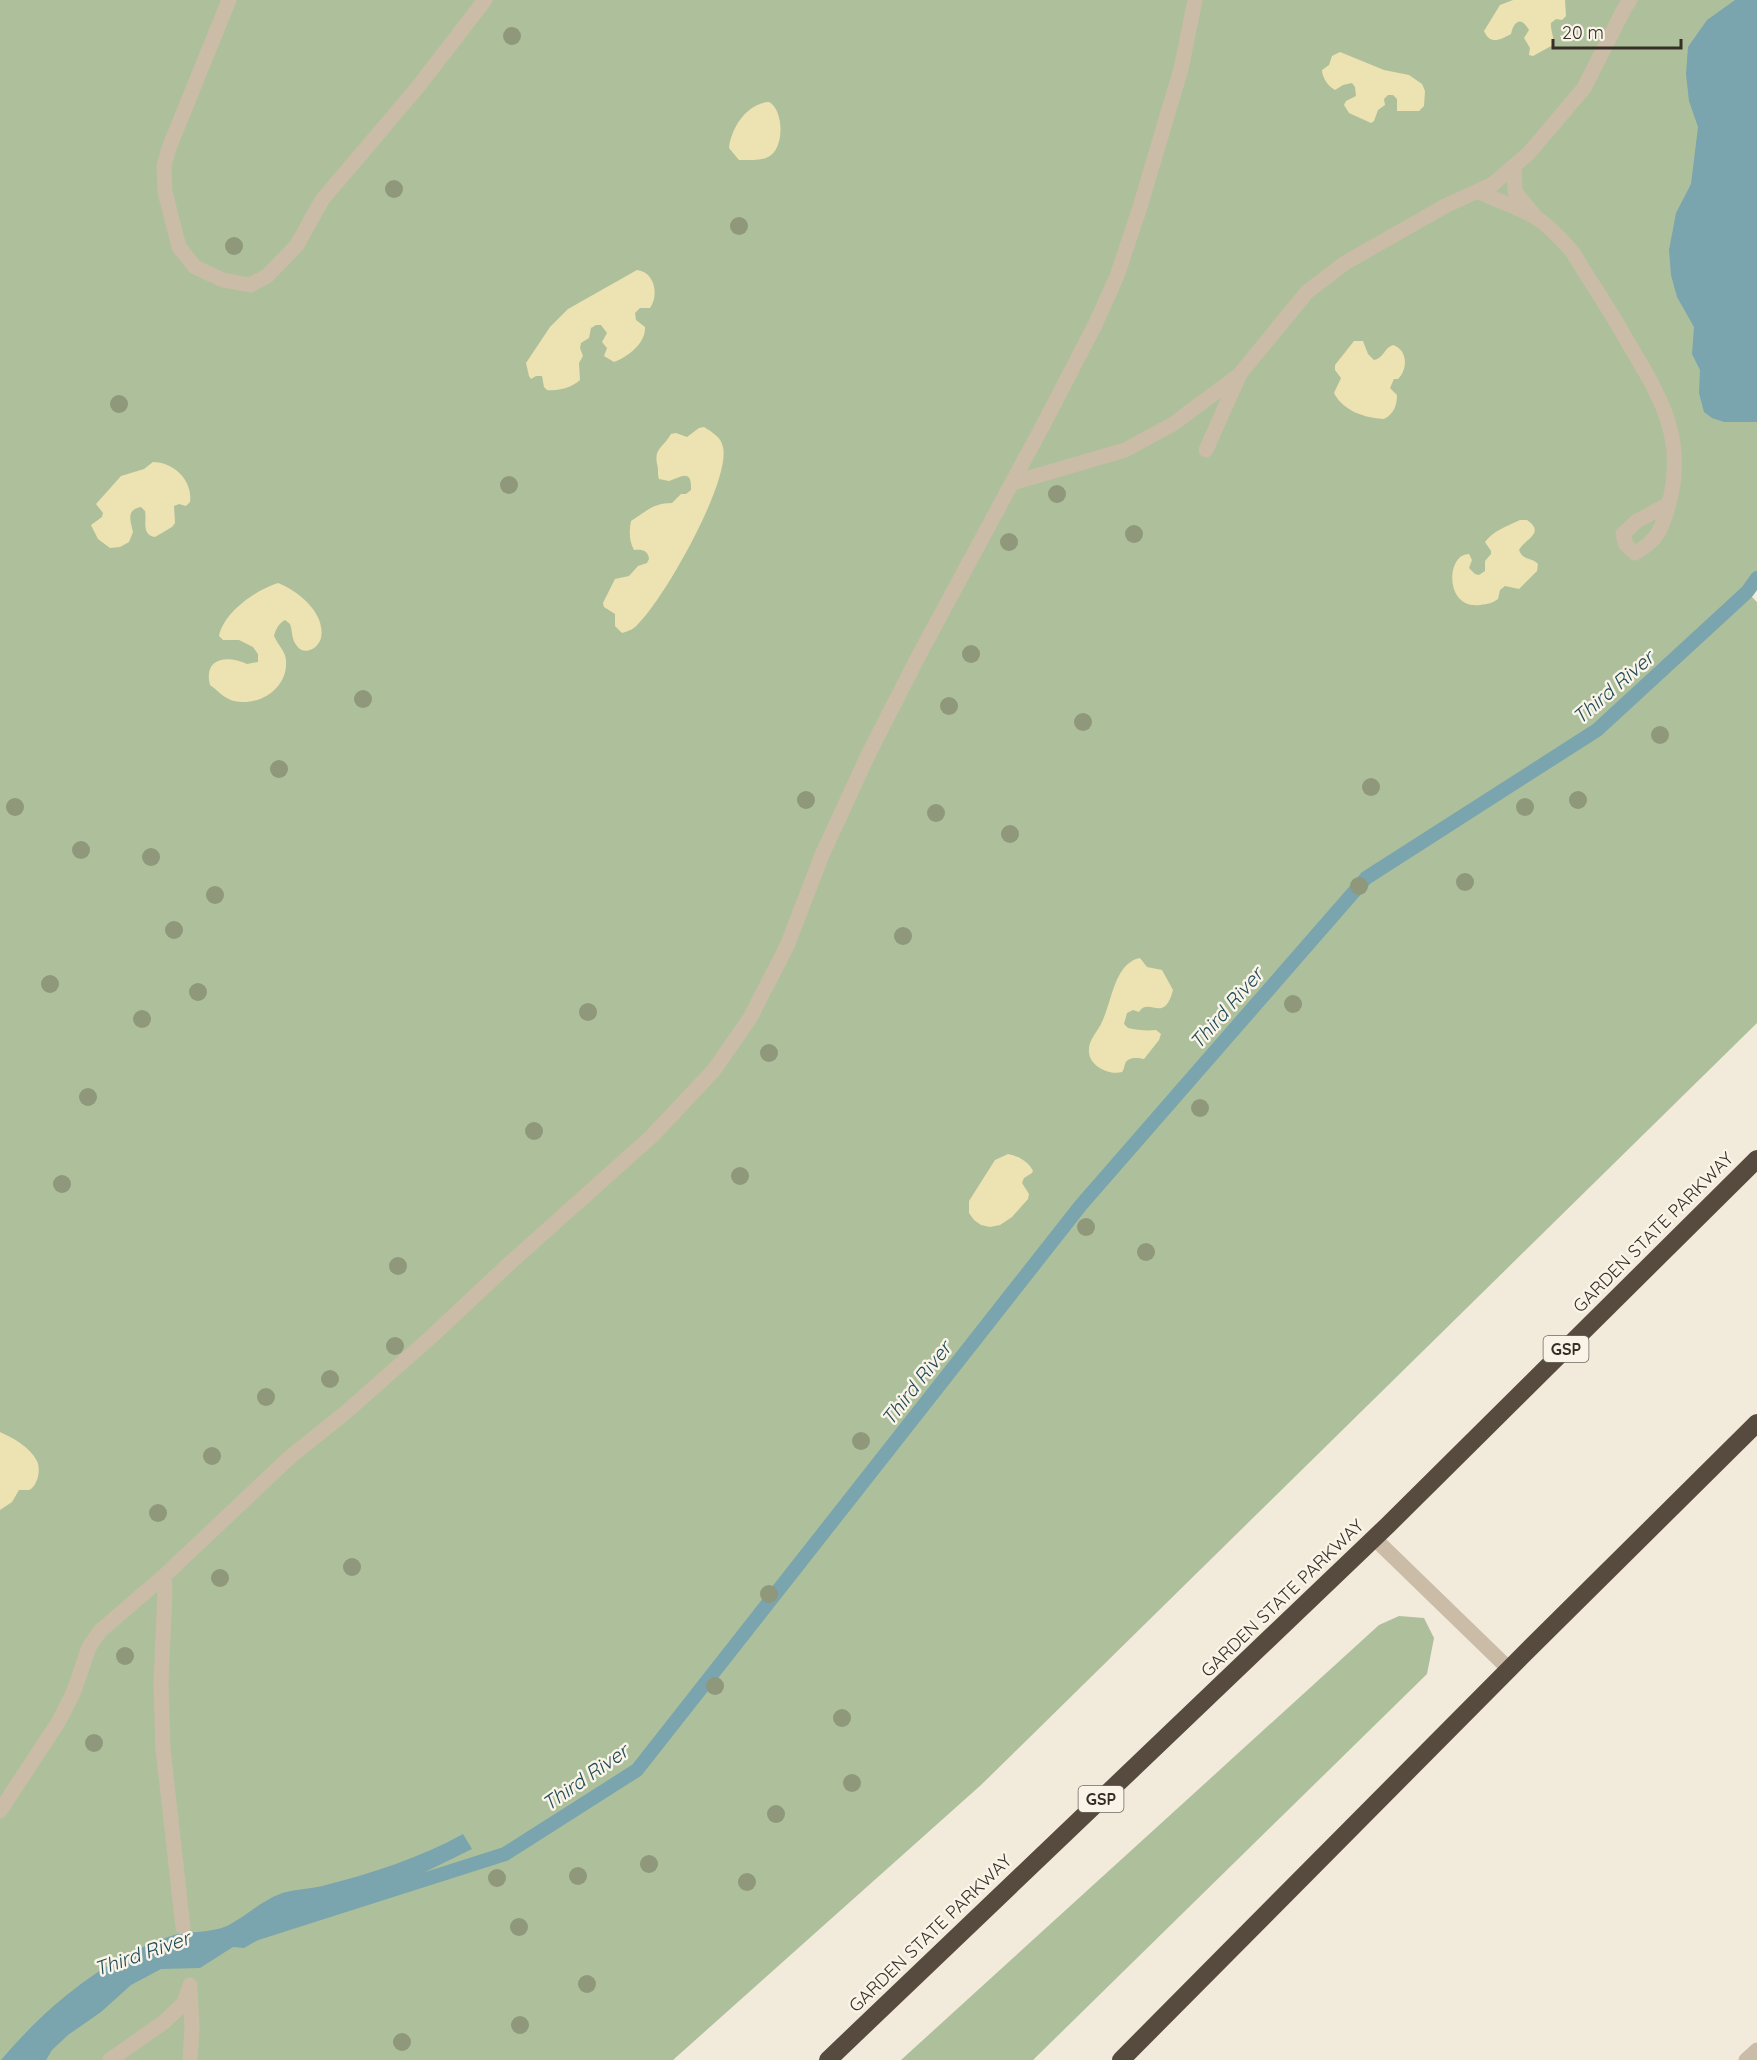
<svg xmlns="http://www.w3.org/2000/svg" width="1757" height="2060" font-family="Quicksand,sans-serif">
<style>
.green{fill:#aec09b}
.sand{fill:#ede2b1}
.water{fill:#7aa4ae}
.lines{fill:none;stroke-linecap:round;stroke-linejoin:round}
.stream{stroke:#7aa4ae;stroke-width:14}
.minor{stroke:#cabca7;stroke-width:15}
.highway{stroke:#574a3e;stroke-width:18}
.tree{fill:#8f987a}
.labels{text-anchor:middle;dominant-baseline:central;stroke-width:5;stroke-linejoin:round;paint-order:stroke}
.shield{fill:#f9f4e7;stroke:#706961;stroke-width:1.5}
.shield-label{font-size:16px;font-weight:bold;fill:#362e27}
.street-label{font-size:18px;fill:#362e27;stroke:#f9f4e7}
.water-label{font-size:20px;font-style:italic;fill:#1d4a57;stroke:#f9f4e7}
</style>
<rect width="100%" height="100%" fill="#f2eadb"/>
<!-- green -->
<path class="green" d="M0,0H1757V578L1747,592L1757,602V1023L981,1785L673,2060H0Z
M1399,1616L1424,1618L1434,1638L1427,1674L1033,2060H901L1379,1625Z"/>
<!-- sand -->
<path class="sand" d="M1513,0H1565L1566,16L1562,20L1556,19L1551,23C1550,30 1555,38 1553,45L1533,56L1529,55L1530,48L1524,38L1529,30C1521,16 1514,21 1511,34C1500,40 1490,45 1484,31L1500,5Z
M1340,52L1384,70L1409,75L1422,84L1425,91L1424,106L1419,111H1397V99L1393,95H1388L1384,99L1385,105L1378,110L1374,121L1371,123L1349,113L1344,105L1346,101L1356,96L1355,87L1352,83L1343,85L1335,90C1329,87 1322,78 1322,70L1329,65L1332,56Z
M769,102C784,110 785,149 768,157C760,161 749,160 739,160L729,148C731,128 747,103 769,102Z
M637,270C655,272 659,295 650,308H640L635,313L636,320L645,327C646,343 628,357 614,362L604,356L607,348L602,342L607,333L601,325H596L591,328L589,338L581,343L580,348L583,356L579,363L580,380C571,388 559,391 547,390L544,387L542,376H536L531,379L529,376L526,363L550,327L568,309Z
M1354,341H1363L1368,354L1374,360C1384,358 1384,348 1393,345C1408,350 1408,369 1398,379H1394L1390,388L1397,395C1397,405 1394,414 1384,419C1365,418 1343,411 1334,393L1341,378L1335,370V365Z
M704,427C712,432 721,437 723,447C731,481 664,599 638,624C634,629 629,631 622,633L615,626V614L604,607L603,603L615,579L629,576L638,566L647,563L649,559C648,550 642,549 634,550C629,541 629,531 631,521C647,511 653,503 672,503L681,494H686L691,490C692,468 681,477 669,481L659,479C657,474 659,470 657,464C654,448 663,448 671,434L676,433L687,437L699,428Z
M153,462C173,462 193,480 190,502L186,506L179,504L174,506L175,523L172,527L155,537C141,534 147,522 145,511L141,507C125,510 131,522 133,532L129,542L120,547L110,548L98,539L91,525L102,517L103,513L96,504L121,476L144,469Z
M1520,520H1527C1546,533 1525,539 1519,550C1523,561 1532,557 1538,564L1537,571L1519,589L1505,586L1500,590L1498,599C1493,603 1487,604 1480,605C1444,609 1446,554 1469,554L1472,560L1469,568L1475,574L1479,575L1485,571V561L1491,554V551L1485,542C1493,531 1507,526 1520,520Z
M278,583C298,591 326,613 321,638C318,649 304,656 297,646C291,639 293,632 290,624L285,620C278,624 276,629 274,636C278,645 286,652 286,661C288,688 259,707 234,701C225,699 217,690 210,685C203,657 228,655 247,664L258,662V654L253,647L239,640H223L219,636C224,612 256,590 278,583Z
M1140,958L1147,967L1162,970L1173,990C1164,1025 1149,996 1139,1012L1133,1010L1127,1013L1124,1024L1128,1028C1136,1030 1148,1031 1156,1030L1161,1034L1159,1040L1144,1059C1138,1058 1128,1056 1125,1064C1124,1067 1124,1070 1122,1072C1109,1076 1087,1065 1089,1049C1089,1040 1097,1032 1101,1024C1110,1006 1112,983 1124,968C1128,963 1134,959 1140,958Z
M1008,1154C1018,1156 1028,1161 1033,1171L1032,1173L1024,1178L1022,1183L1029,1194L1028,1199L1012,1217L1000,1225L990,1227L981,1225L974,1220L969,1213V1201L995,1160Z
M0,1432C13,1438 30,1447 37,1461C41,1469 38,1486 29,1490C27,1490 20,1490 19,1490L12,1502L0,1510Z"/>
<!-- water -->
<path class="water" d="M1735,0H1757V422H1724L1712,418L1704,412L1699,393L1700,370L1692,354L1694,327L1677,297L1671,275L1669,250L1676,213L1691,184L1698,127L1689,101L1686,74L1688,47L1707,20Z
M463,1834L472,1849L368,1900L330,1906L272,1926L263,1937L244,1948L233,1947L200,1968L161,1969L131,1985L101,2012L68,2035L52,2050L46,2060H1C46,2007 102,1960 168,1937C186,1930 209,1934 227,1926C247,1916 264,1898 286,1892C298,1889 310,1889 322,1886C370,1874 420,1858 463,1834Z"/>
<g class="lines">
<!-- stream -->
<path class="stream" d="M254,1934L505,1854L637,1770L1081,1205L1366,878L1597,730L1747,592L1757,578"/>
<!-- minor -->
<path class="minor" d="M229,0L169,148L164,166L165,192L179,247L195,267L223,280L250,285L267,276L297,245L322,200L417,88L485,0
M1514,166L1515,192L1535,216
M1477,191C1496,200 1517,207 1535,217C1547,224 1560,238 1569,248C1575,254 1579,263 1584,271C1596,289 1607,307 1618,325C1653,387 1690,432 1668,507C1662,529 1657,541 1635,553L1626,545L1623,534L1637,521L1669,504
M1206,450L1239,376
M1012,483L1125,450L1173,424L1239,375L1307,292L1345,263L1445,206L1493,184L1529,153L1584,88L1624,9L1630,0
M1374,1538L1509,1669
M0,1811L59,1721L74,1691L89,1647L100,1631L164,1576
M183,1927L163,1749L161,1683L165,1593L164,1576L290,1457L345,1413L431,1337L510,1263L652,1136L714,1070L750,1018L787,946L822,855L868,755L918,657L1041,429L1095,325L1117,276L1140,207L1181,69L1195,0
M190,1991L192,2027L190,2060
M110,2060L164,2022L184,2003L190,1985
M1746,2060L1757,2050"/>
<!-- highway -->
<path class="highway" d="M828,2060L1388,1525L1757,1159
M1121,2060L1521,1657L1757,1423"/>
</g>
<!-- trees -->
<g class="tree">
<circle cx="512" cy="36" r="9"/>
<circle cx="394" cy="189" r="9"/>
<circle cx="739" cy="226" r="9"/>
<circle cx="234" cy="246" r="9"/>
<circle cx="119" cy="404" r="9"/>
<circle cx="509" cy="485" r="9"/>
<circle cx="1057" cy="494" r="9"/>
<circle cx="1134" cy="534" r="9"/>
<circle cx="1009" cy="542" r="9"/>
<circle cx="971" cy="654" r="9"/>
<circle cx="363" cy="699" r="9"/>
<circle cx="949" cy="706" r="9"/>
<circle cx="1083" cy="722" r="9"/>
<circle cx="1660" cy="735" r="9"/>
<circle cx="279" cy="769" r="9"/>
<circle cx="1371" cy="787" r="9"/>
<circle cx="806" cy="800" r="9"/>
<circle cx="1578" cy="800" r="9"/>
<circle cx="15" cy="807" r="9"/>
<circle cx="1525" cy="807" r="9"/>
<circle cx="936" cy="813" r="9"/>
<circle cx="1010" cy="834" r="9"/>
<circle cx="81" cy="850" r="9"/>
<circle cx="151" cy="857" r="9"/>
<circle cx="1465" cy="882" r="9"/>
<circle cx="1359" cy="886" r="9"/>
<circle cx="215" cy="895" r="9"/>
<circle cx="174" cy="930" r="9"/>
<circle cx="903" cy="936" r="9"/>
<circle cx="50" cy="984" r="9"/>
<circle cx="198" cy="992" r="9"/>
<circle cx="1293" cy="1004" r="9"/>
<circle cx="588" cy="1012" r="9"/>
<circle cx="142" cy="1019" r="9"/>
<circle cx="769" cy="1053" r="9"/>
<circle cx="88" cy="1097" r="9"/>
<circle cx="1200" cy="1108" r="9"/>
<circle cx="534" cy="1131" r="9"/>
<circle cx="740" cy="1176" r="9"/>
<circle cx="62" cy="1184" r="9"/>
<circle cx="1086" cy="1227" r="9"/>
<circle cx="1146" cy="1252" r="9"/>
<circle cx="398" cy="1266" r="9"/>
<circle cx="395" cy="1346" r="9"/>
<circle cx="330" cy="1379" r="9"/>
<circle cx="266" cy="1397" r="9"/>
<circle cx="861" cy="1441" r="9"/>
<circle cx="212" cy="1456" r="9"/>
<circle cx="158" cy="1513" r="9"/>
<circle cx="352" cy="1567" r="9"/>
<circle cx="220" cy="1578" r="9"/>
<circle cx="769" cy="1594" r="9"/>
<circle cx="125" cy="1656" r="9"/>
<circle cx="715" cy="1686" r="9"/>
<circle cx="842" cy="1718" r="9"/>
<circle cx="94" cy="1743" r="9"/>
<circle cx="852" cy="1783" r="9"/>
<circle cx="776" cy="1814" r="9"/>
<circle cx="649" cy="1864" r="9"/>
<circle cx="578" cy="1876" r="9"/>
<circle cx="497" cy="1878" r="9"/>
<circle cx="747" cy="1882" r="9"/>
<circle cx="519" cy="1927" r="9"/>
<circle cx="587" cy="1984" r="9"/>
<circle cx="520" cy="2025" r="9"/>
<circle cx="402" cy="2042" r="9"/>
</g>
<g class="labels">
<!-- shield labels -->
<g class="shield">
<rect x="1543.5" y="1336" width="45" height="26" rx="4.5"/>
<rect x="1078.5" y="1786" width="45" height="26" rx="4.5"/>
</g>
<g class="shield-label">
<text x="1566" y="1349">GSP</text>
<text x="1101" y="1799">GSP</text>
</g>
<!-- street labels -->
<g class="street-label">
<text transform="translate(1653 1232) rotate(-45)">GARDEN STATE PARKWAY</text>
<text transform="translate(1282 1598) rotate(-44)">GARDEN STATE PARKWAY</text>
<text transform="translate(930 1933) rotate(-44)">GARDEN STATE PARKWAY</text>
</g>
<!-- water labels -->
<g class="water-label">
<text transform="translate(1613 687) rotate(-41)">Third River</text>
<text transform="translate(1226 1008) rotate(-49)">Third River</text>
<text transform="translate(916 1383) rotate(-52)">Third River</text>
<text transform="translate(585 1777) rotate(-35)">Third River</text>
<text transform="translate(142 1953) rotate(-19)">Third River</text>
</g>
</g>
<!-- scale -->
<path d="M1553 39v9h128v-9" fill="none" stroke="#362e27" stroke-width="3"/>
<text x="1562" y="39" font-size="18" fill="#362e27" stroke="#f9f4e7" stroke-width="4.5" paint-order="stroke">20 m</text>
</svg>
